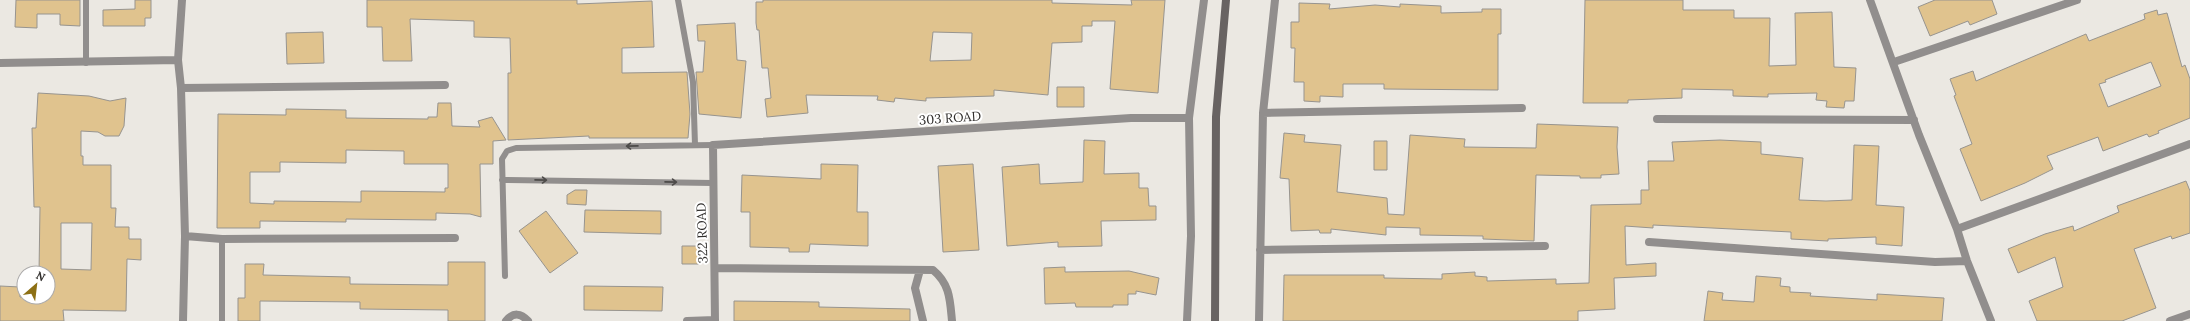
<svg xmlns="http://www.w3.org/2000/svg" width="2190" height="321" font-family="Lora,serif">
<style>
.building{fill:#e0c38e;stroke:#97948f;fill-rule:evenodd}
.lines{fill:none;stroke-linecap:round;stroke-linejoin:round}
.lane{stroke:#918e8d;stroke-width:6}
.street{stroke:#918e8d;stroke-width:8}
.secondary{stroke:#686362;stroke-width:8}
.oneway{stroke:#4d4b49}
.labels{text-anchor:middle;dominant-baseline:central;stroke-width:4;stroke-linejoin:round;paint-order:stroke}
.street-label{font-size:13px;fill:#302e2c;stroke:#fff}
</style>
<rect width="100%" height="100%" fill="#ebe8e2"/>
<!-- building -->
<path class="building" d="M16,0H80V26L60,25V14H37V28L15,27Z
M135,0H151V18H145V26H103V10L135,9Z
M367,0H577V4L652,1L654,47L622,48V73L687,72L690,114L688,138H589V136L508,140V73H511L510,38L474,37V21L410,19L412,61H383L382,27H367Z
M763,0H1052V3L1132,5L1131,0H1165L1158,93L1110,89L1115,21H1092V26H1082V42L1052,43L1048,95L994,90V96L926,98V101L895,98L894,102L877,100L878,96L806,95L808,113L767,117L765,99L771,98L768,68H762L759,30H757L756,23V2H763ZM933,32L972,33L971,60L930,61Z
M1585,0H1683V10H1734V18H1770L1769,66L1796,65L1795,13L1832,12L1834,67L1856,68L1854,101H1845L1844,108L1826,107L1827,101L1816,100L1817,93L1768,94V97L1733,96V90L1682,89V98L1628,100V103H1583Z
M1935,0H1992L1997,14L1970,25L1968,21L1930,36L1918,7Z
M1299,3L1330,4L1329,9L1375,5L1400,7V4L1441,6V13L1482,12V9H1501V34H1498V90L1384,89V84H1343V97L1320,96V102L1304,101V82H1294L1295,48H1291V22H1299Z
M2157,10L2158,15L2167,13L2182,67L2185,65L2190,79V118L2158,131L2159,133L2149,137L2147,134L2139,137L2103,151L2098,137L2047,156L2053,169L2025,183L1981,201L1960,149L1972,144L1954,96L1956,95L1950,79L1973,71L1976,81L2086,34L2089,41L2145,19L2144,14ZM2151,62L2161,86L2108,107L2099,84L2106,82L2105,80Z
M735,23L737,60L746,61L741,118L699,114L696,72H703L705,41H698L697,25Z
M323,32L324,63L287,64L286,33Z
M1057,87H1084V107H1057Z
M38,93L89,96L110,101L126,98L124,126L119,136H105L98,132L81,131V156H83V165H111V208H116L115,227H129V239H141V260L127,259L126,311L63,310L64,321H0V286L20,287V297H48V273H39L40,207H34L32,128H36ZM61,223H92L91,270L61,269Z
M438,103H451L452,126L480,127L478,121L492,117L506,140L493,141V164H480L481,217L470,214L436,213V220L346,219V222L260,221V228H217L218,114L286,115V109L346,110V118L428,119V117H437ZM346,150L404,151V164H448V188H445V192L361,191V202L274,201V204L250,203V172H280V162L346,163Z
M1537,124L1618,127L1617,147L1619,174L1601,175V178H1580V176L1536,175L1534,241L1483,239V236L1420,235V228L1386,227V235L1331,229V233H1320L1319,230L1291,231L1289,179L1280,178L1284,133L1305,135L1304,142L1341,145L1337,192L1387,198L1388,214L1404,215L1410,135L1465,139L1464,147L1536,148Z
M1084,140L1105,141L1104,174L1139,173V188H1148L1149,206H1156V220L1101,221L1102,246L1058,247V242L1007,246L1002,167L1039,164L1040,184L1083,182Z
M1720,140L1761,142V154L1803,158L1799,200L1826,201L1852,200L1854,145L1879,146L1876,205L1904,207L1902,246L1876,244V237L1828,239V241L1791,239V232L1653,225V228L1625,226L1626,265L1656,263V276L1614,278L1615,309L1578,311V321H1283L1284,275H1384V278L1442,279V274L1475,272V276L1487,277V281L1556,279V284L1589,283L1591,205L1641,204V190H1649L1648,161H1674L1672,142Z
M1374,141H1387V170H1374Z
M821,164L858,165L857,212H868V246L810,244L809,252H789V248L750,247V212H741L742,175L821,179Z
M973,164L979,250L943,252L938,166Z
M2186,181L2190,191V233L2172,239L2171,236L2134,249L2156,308L2122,321H2037L2029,301L2063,287L2055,257L2018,273L2008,249L2045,234L2073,226L2074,231L2119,212L2117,206Z
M575,190H587L586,205L567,204V195Z
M585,210L661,211V234L584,232Z
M546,211L578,253L550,273L519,231Z
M682,246H698L699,264H682Z
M448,262H485V321H448V310L360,309V302L260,301V321H238V298H245V264H264L263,275L350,277V284L448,285Z
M1065,267V272L1129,271L1159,278L1156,295L1136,291V294H1128V305H1113V307H1076L1075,303L1045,304L1044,268Z
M1756,276L1781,278L1780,286L1790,287V292L1811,293L1810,296L1877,300V294L1944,298L1942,321H1704L1708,291L1723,293L1722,300L1754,302Z
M584,286L663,287L662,311L584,310Z
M734,301L819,302V307L910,309V321H734Z"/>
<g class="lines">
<!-- lane -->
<path class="lane" d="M678,0L693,82L695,145
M86,63V0
M502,180L713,183
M505,276L502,159L507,151L516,148L713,145
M222,321V239"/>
<!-- street -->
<path class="street" d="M182,0L178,60L181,88L185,236L183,321
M1870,0L1919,135L1957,229L1967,261L1991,321
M1894,62L2077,0
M0,63L178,60
M181,88L445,85
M1263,113L1522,108
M1657,119L1914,120
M1957,229L2190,144
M185,236L222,239L455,238
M1649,242L1935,262L1967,261
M1260,250L1545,246
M716,268L933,270C950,284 950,300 952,321
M920,270L915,288L923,321
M506,321C513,312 521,313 528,321
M687,321L715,320
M715,321L713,145L1131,118H1189
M1187,321L1191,236L1189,118L1204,0
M1259,321L1263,113L1275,0
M2170,321L2190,314"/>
<!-- secondary -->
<path class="secondary" d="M1215,321L1216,117L1226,0"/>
</g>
<!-- one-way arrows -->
<defs><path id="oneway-shaft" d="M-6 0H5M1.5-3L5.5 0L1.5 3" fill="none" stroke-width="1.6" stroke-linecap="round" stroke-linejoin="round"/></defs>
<g class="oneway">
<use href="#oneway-shaft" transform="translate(632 146) rotate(179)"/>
<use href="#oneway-shaft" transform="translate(541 180) rotate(1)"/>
<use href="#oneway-shaft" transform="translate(671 182) rotate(1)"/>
</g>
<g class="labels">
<!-- street labels -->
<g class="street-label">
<text transform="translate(950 118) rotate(-4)">303 ROAD</text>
<text transform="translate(702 233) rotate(-92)">322 ROAD</text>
</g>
</g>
<!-- north arrow -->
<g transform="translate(36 285) rotate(28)"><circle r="19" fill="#ffffff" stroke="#acabab"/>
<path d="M0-3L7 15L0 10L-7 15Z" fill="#8d7014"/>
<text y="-6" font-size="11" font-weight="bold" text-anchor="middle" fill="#302e2c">N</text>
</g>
</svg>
